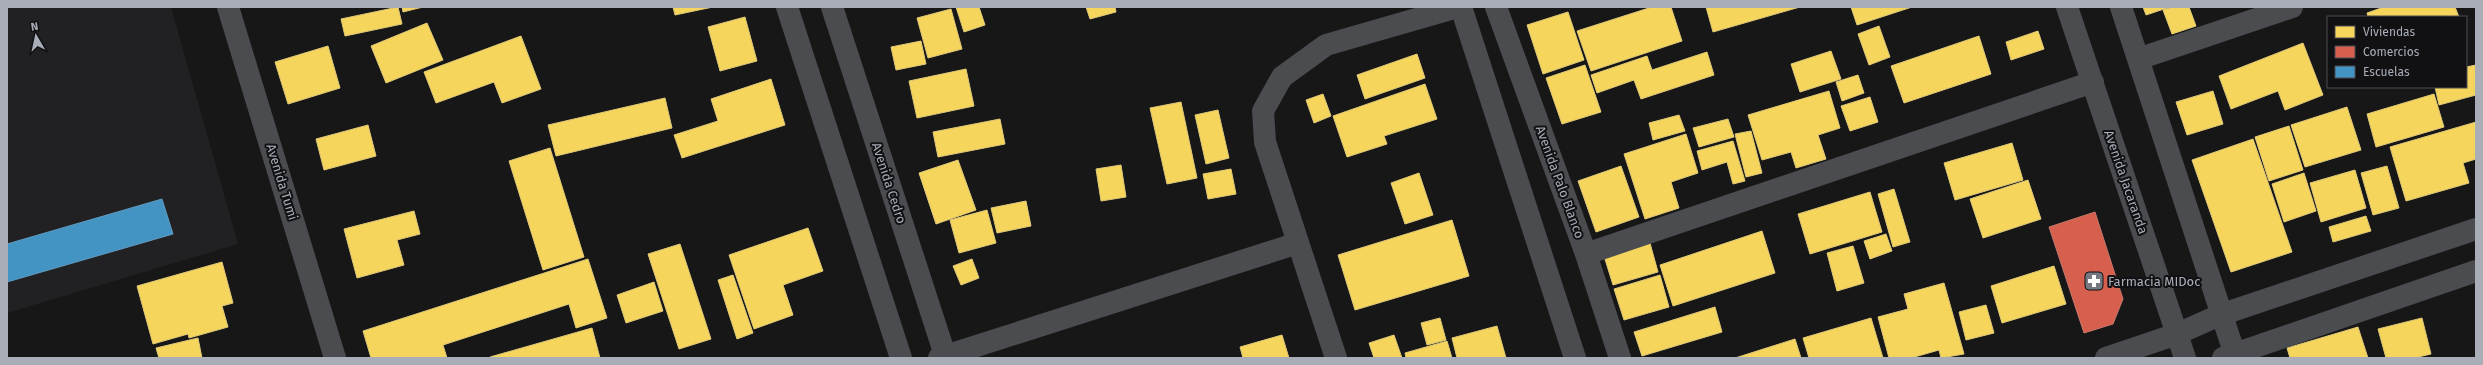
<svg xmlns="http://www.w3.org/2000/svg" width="2483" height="365" font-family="'Fira Sans',sans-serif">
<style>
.built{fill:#212123}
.homes{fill:#f6d55c;stroke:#dfc978}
.shops{fill:#d6604d;stroke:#c8776d}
.schools{fill:#4393c3;stroke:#619bc0}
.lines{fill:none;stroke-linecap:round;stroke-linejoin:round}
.minor{stroke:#4b4c50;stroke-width:22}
.labels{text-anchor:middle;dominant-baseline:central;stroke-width:4;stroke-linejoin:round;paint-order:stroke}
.street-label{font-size:13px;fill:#a8adb8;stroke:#111113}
.poi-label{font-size:13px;fill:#a8adb8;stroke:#111113;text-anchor:start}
</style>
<rect width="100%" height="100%" fill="#171717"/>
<!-- built -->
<path class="built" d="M7,7H171L238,244L7,313Z"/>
<!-- homes -->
<path class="homes" d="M398,7L402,24L345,36L341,19Z
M402,7H423L403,12Z
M673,7H713L675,15Z
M956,7H979L985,25L964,32Z
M1086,7H1115L1116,12L1090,19Z
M1652,7H1671L1682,41L1591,71L1577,31Z
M1706,7H1800L1713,32Z
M1851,7H1912L1857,25Z
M2143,7H2170L2146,15Z
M2173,7H2189L2196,26L2172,34L2163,10Z
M2384,7H2455L2459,17H2368L2367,13Z
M951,9L962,49L928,58L917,18Z
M1568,12L1584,60L1543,74L1527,25Z
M745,17L757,61L720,71L708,27Z
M427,23L443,60L386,83L371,46Z
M1879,26L1890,57L1869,65L1858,34Z
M2038,31L2044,49L2011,60L2006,42Z
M521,36L541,89L502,103L494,82L436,103L424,72Z
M1979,36L1991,74L1904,103L1891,66Z
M921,41L926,64L896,70L891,47Z
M2303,43L2323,95L2285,110L2278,91L2231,109L2219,76Z
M328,46L340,88L288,104L275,62Z
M1831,51L1841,79L1800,92L1791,64Z
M1707,52L1714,75L1641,99L1634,80L1597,93L1591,75L1647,56L1652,70Z
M1417,54L1425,78L1365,99L1357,75Z
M1585,65L1601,112L1562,124L1546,78Z
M2476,65V95L2439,105L2435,87H2466V67Z
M966,69L974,106L917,118L909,81Z
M1858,75L1864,93L1842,101L1836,82Z
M771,79L785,125L682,158L674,135L718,121L711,99Z
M1425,84L1437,119L1384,136L1387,144L1347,157L1333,116Z
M1829,91L1840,128L1818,135L1826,159L1796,168L1791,152L1762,160L1748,115Z
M2213,91L2223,124L2187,135L2176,102Z
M1323,94L1331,116L1314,123L1306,100Z
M2434,94L2444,127L2376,147L2367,114Z
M1870,97L1878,122L1850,131L1841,106Z
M665,98L672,128L556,156L548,125Z
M1181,102L1197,178L1167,184L1150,108Z
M2347,107L2361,150L2305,167L2291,125Z
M1218,110L1229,158L1206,164L1195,115Z
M1679,115L1685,131L1653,140L1649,123Z
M1000,119L1005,144L938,157L933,132Z
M1728,119L1734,137L1699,147L1693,128Z
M2476,122V159L2463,163L2469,183L2406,201L2390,147Z
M368,125L376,156L324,170L316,139Z
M2289,126L2303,170L2269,181L2255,137Z
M1751,131L1762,173L1746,177L1735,134Z
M1686,134L1698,173L1671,182L1679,208L1645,219L1624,154Z
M2253,139L2292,252L2231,272L2192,160Z
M1733,141L1745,181L1733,184L1727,162L1702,170L1697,151Z
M2012,143L2023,180L1955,200L1944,163Z
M550,148L584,257L543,270L509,161Z
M958,160L976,210L936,224L919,173Z
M1121,165L1126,197L1101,201L1096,169Z
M1621,166L1639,217L1596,232L1578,181Z
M2387,166L2399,208L2373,215L2361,173Z
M1231,169L1236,194L1208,199L1203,174Z
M2355,170L2366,208L2321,222L2310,183Z
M1419,173L1433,215L1405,224L1391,183Z
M2304,173L2316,211L2284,222L2272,184Z
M2028,180L2041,219L1983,238L1970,199Z
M1894,189L1910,242L1893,247L1878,194Z
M1870,192L1882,232L1810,254L1798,214Z
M1026,201L1031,226L997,233L991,208Z
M987,210L996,243L959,253L950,220Z
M414,211L420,234L397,240L404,265L357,278L344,229Z
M2366,216L2371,231L2333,242L2329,227Z
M1452,220L1469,276L1355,310L1338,255Z
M808,228L823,271L783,285L793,315L754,329L729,255Z
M1762,231L1775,273L1673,306L1660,265Z
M1886,234L1892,251L1870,259L1864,241Z
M1650,243L1658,272L1613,285L1604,256Z
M680,244L711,339L679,349L648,254Z
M1853,246L1864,283L1837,291L1827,253Z
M588,259L607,318L576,328L569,304L443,345L447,358H371L363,331Z
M972,259L979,278L961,285L953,266Z
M222,262L233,303L222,306L228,327L189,338L188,334L153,344L137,286Z
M2054,266L2066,304L2002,323L1991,286Z
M733,275L753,333L737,339L718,280Z
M1660,275L1669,307L1624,320L1614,289Z
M654,282L663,311L626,323L617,295Z
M1944,283L1964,354L1941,358L1939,350L1911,358H1889L1878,317L1908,309L1904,294Z
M1986,305L1994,333L1966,340L1959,312Z
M1715,307L1722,332L1642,356L1634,332Z
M1440,318L1446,340L1427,345L1421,323Z
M1871,318L1883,358H1809L1803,338Z
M2422,318L2431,354L2414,358H2386L2378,329Z
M1497,326L1506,358H1457L1452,338Z
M2358,327L2368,358H2290L2287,348Z
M592,328L600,358H491L490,357Z
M1282,335L1289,358H1243L1240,347Z
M1394,335L1402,358H1374L1369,343Z
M198,338L202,358H159L156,348Z
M1795,339L1801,358H1735Z
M1447,341L1452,358H1406L1405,353Z"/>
<!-- shops -->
<path class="shops" d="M2095,212L2123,299L2113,324L2084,333L2049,227Z"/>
<!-- schools -->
<path class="schools" d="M162,199L173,234L7,282V244Z"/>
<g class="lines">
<!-- minor -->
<path class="minor" d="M228,7L335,358
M787,7L901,358
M832,7L946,358
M1461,7L1575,358
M1496,7L1586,254L1620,358
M2067,7L2185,358
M2121,7L2236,358
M2138,59L2292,7
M1586,254L2093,82
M939,358L1298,243
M1336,358L1265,142L1263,111L1282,77L1326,45L1458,7
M2106,358L2177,334L2220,315L2476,229
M2223,358L2476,271"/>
</g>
<!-- icons -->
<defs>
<symbol id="pharmacy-square" viewBox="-11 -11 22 22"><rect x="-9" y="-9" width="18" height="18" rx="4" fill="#757880" stroke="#111113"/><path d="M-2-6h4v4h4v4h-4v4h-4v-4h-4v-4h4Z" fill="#fff"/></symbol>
</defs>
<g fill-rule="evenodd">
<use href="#pharmacy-square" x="2083" y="270" width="22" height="22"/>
</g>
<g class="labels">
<!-- street labels -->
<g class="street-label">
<text transform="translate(282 182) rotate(73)">Avenida Tumi</text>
<text transform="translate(1560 182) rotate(70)">Avenida Palo Blanco</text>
<text transform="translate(2126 182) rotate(71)">Avenida Jacaranda</text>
<text transform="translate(889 183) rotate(72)">Avenida Cedro</text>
</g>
<!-- poi labels -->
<g class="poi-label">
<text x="2108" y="281">Farmacia MIDoc</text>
</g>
</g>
<!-- border -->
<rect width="2483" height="365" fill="none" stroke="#a8adb8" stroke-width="16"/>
<!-- legend -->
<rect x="2327" y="16" width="140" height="72" fill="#111113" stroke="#4d4f55"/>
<rect x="2335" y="26" width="20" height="12" fill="#f6d55c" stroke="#4d4f55"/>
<text x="2363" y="36" font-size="12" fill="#a8adb8">Viviendas</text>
<rect x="2335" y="46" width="20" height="12" fill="#d6604d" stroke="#4d4f55"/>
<text x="2363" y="56" font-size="12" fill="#a8adb8">Comercios</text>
<rect x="2335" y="66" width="20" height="12" fill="#4393c3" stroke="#4d4f55"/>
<text x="2363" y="76" font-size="12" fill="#a8adb8">Escuelas</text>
<!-- north arrow -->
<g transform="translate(36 36) rotate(351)" stroke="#111113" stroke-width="3" paint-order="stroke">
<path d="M0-3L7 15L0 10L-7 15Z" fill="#a8adb8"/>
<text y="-6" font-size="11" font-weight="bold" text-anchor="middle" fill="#a8adb8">N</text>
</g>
</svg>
